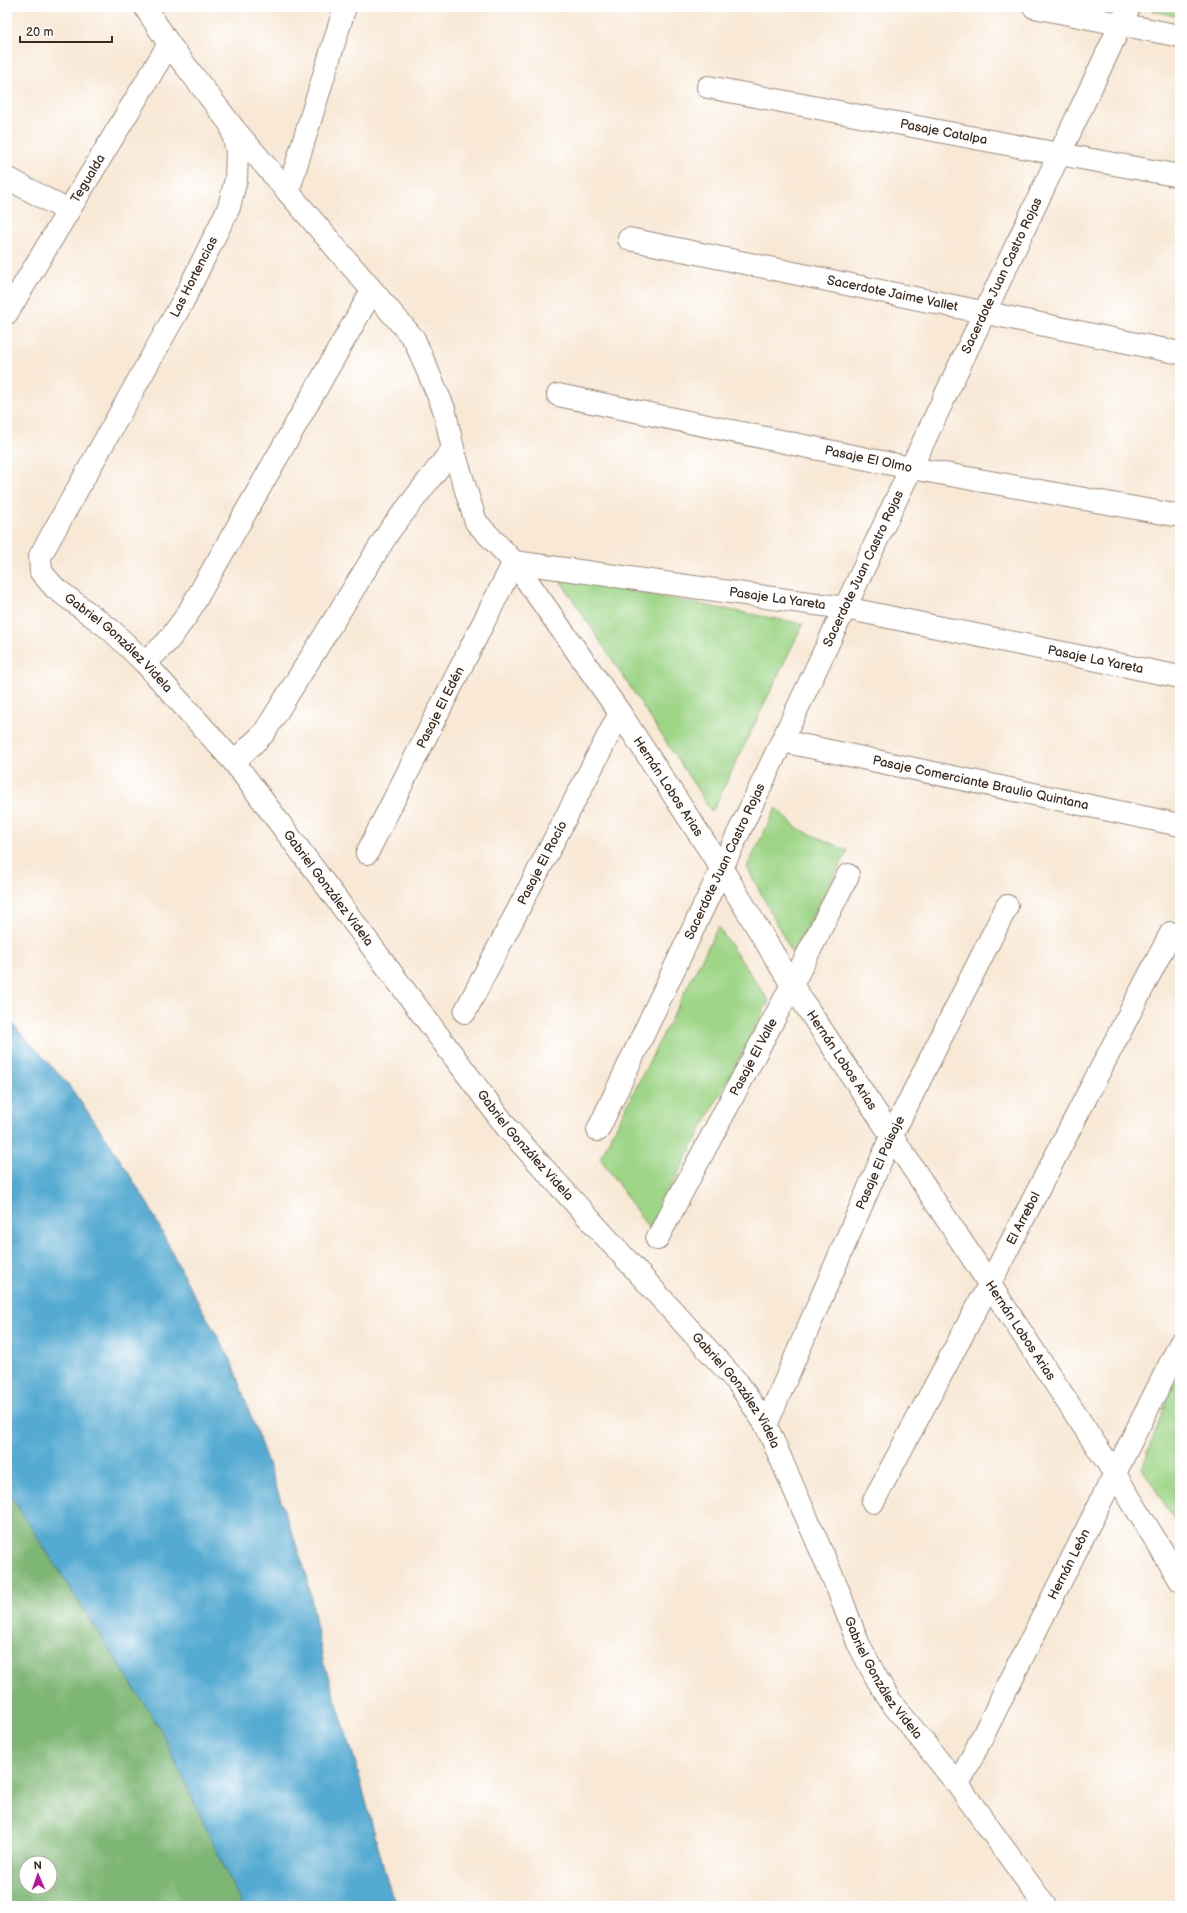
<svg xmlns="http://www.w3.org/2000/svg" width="1187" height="1913" font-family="'Balsamiq Sans',sans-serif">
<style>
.green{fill:#9ed587;stroke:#6c8052}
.forest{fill:#7eb674;stroke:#5c7049;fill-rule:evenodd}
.water{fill:#54aad1;stroke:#486a78}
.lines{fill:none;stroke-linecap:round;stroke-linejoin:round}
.minor-casing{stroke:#9a897a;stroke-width:24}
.minor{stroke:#fff;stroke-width:22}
.labels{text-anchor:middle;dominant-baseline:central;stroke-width:4;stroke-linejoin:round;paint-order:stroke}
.street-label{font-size:13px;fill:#3b2a1e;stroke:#fff}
</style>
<rect width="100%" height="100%" fill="#fff"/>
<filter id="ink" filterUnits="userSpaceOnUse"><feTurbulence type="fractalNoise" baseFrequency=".025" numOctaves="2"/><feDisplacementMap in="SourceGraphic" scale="8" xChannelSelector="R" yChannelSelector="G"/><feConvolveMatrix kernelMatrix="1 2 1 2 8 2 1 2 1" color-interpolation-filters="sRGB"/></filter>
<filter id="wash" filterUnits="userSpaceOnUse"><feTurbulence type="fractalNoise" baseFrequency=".012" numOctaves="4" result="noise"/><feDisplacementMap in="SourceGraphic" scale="16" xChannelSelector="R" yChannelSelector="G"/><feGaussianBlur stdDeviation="0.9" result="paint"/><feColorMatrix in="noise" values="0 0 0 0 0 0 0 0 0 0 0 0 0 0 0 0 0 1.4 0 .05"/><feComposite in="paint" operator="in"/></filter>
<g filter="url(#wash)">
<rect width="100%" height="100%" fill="#f8e8d5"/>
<!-- green -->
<path class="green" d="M1154,7H1180V17L1152,11Z
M558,577L803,624L712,812Z
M776,808L797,828L848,851L792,953L747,867Z
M718,927L769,1001L649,1229L600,1158Z
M1180,1381V1529L1142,1468L1173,1385Z"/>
<!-- forest -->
<path class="forest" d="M7,1490L160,1728L242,1906H7ZM26,1863H50V1887H26Z"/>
<!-- water -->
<path class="water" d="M7,1018L68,1084L111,1145L149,1206L189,1286L230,1358L269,1466L307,1576L323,1660L356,1764L387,1880L396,1906H242L160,1728L7,1490Z"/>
</g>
<g filter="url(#ink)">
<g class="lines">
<defs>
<g id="minor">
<path id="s1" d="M145,7L169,44L231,125L237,151L236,179L229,207L183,301L40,556L41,572L55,588L111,630L145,663L234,762L508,1129L738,1383L766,1425L837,1587L858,1643L877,1679L891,1702L958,1785L1045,1906"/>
<path d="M1034,7L1180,36"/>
<path id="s2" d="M708,87L1059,154L1180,176"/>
<path id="s3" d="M234,129L414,339L444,409L453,449L476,522L514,562L620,713L722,869L792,985L1115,1474L1180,1580"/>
<path d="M7,179L11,180L68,211"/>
<path d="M288,192L345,7"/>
<path id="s4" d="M629,239L1180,353"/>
<path id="s5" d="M7,313L169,44"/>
<path id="s6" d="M558,395L911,468L1180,516"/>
<path d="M145,663L168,641L187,615L372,291"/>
<path id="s7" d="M782,741L1180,825"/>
<path d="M234,762L264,733L390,530L453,449"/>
<path id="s8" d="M367,853L514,562L845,608L1180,677"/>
<path id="s9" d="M465,1012L620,713"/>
<path id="s10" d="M598,1130L1129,7"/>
<path id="s11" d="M657,1239L792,985L848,875"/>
<path id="s12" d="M766,1425L891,1137L1007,906"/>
<path id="s13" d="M873,1502L990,1283L1171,933"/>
<path id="s14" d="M958,1785L1180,1344"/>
</g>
</defs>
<!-- minor casing -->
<use href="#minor" class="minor-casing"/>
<!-- minor -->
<use href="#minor" class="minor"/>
</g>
</g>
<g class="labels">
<!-- street labels -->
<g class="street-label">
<text stroke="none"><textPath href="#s2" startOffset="240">Pasaje Catalpa</textPath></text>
<text stroke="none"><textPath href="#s5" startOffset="157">Tegualda</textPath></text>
<text stroke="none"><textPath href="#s10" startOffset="945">Sacerdote Juan Castro Rojas</textPath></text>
<text transform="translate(194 277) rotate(-63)">Las Hortencias</text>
<text stroke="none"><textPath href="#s4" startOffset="269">Sacerdote Jaime Vallet</textPath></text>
<text stroke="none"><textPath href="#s6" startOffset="317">Pasaje El Olmo</textPath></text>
<text stroke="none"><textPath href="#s10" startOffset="621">Sacerdote Juan Castro Rojas</textPath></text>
<text stroke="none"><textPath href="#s8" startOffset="592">Pasaje La Yareta</textPath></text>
<text stroke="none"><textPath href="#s1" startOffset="748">Gabriel González Videla</textPath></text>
<text stroke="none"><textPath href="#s8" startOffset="916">Pasaje La Yareta</textPath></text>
<text stroke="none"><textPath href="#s8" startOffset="163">Pasaje El Edén</textPath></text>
<text stroke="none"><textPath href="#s7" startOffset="203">Pasaje Comerciante Braulio Quintana</textPath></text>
<text stroke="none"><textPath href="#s3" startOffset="798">Hernán Lobos Arias</textPath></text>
<text stroke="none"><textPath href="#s10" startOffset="297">Sacerdote Juan Castro Rojas</textPath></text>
<text stroke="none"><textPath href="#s9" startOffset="168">Pasaje El Rocío</textPath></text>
<text stroke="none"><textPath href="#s1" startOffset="1072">Gabriel González Videla</textPath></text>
<text stroke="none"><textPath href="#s11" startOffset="206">Pasaje El Valle</textPath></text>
<text stroke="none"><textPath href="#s3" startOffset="1122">Hernán Lobos Arias</textPath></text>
<text stroke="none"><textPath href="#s1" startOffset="1396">Gabriel González Videla</textPath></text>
<text stroke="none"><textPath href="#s12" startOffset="286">Pasaje El Paisaje</textPath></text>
<text stroke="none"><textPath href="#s13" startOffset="321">El Arrebol</textPath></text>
<text stroke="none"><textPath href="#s3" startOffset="1446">Hernán Lobos Arias</textPath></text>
<text stroke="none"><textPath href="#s1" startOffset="1720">Gabriel González Videla</textPath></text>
<text stroke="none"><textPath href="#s14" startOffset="247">Hernán León</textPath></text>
<text stroke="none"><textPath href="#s1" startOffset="2045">Gabriel González Videla</textPath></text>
</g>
</g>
<!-- margin -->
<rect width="1187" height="1913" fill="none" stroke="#fff" stroke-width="24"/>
<!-- north arrow -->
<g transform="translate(38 1875) rotate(358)"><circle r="19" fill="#ffffff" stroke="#b1aaa5"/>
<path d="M0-3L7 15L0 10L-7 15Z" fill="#b5179e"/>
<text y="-6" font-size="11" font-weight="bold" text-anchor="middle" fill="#3b2a1e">N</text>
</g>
<!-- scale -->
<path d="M20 36v6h92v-6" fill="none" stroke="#3b2a1e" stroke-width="2"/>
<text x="26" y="36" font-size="12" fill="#3b2a1e" stroke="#ffffff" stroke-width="3" paint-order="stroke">20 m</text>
</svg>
